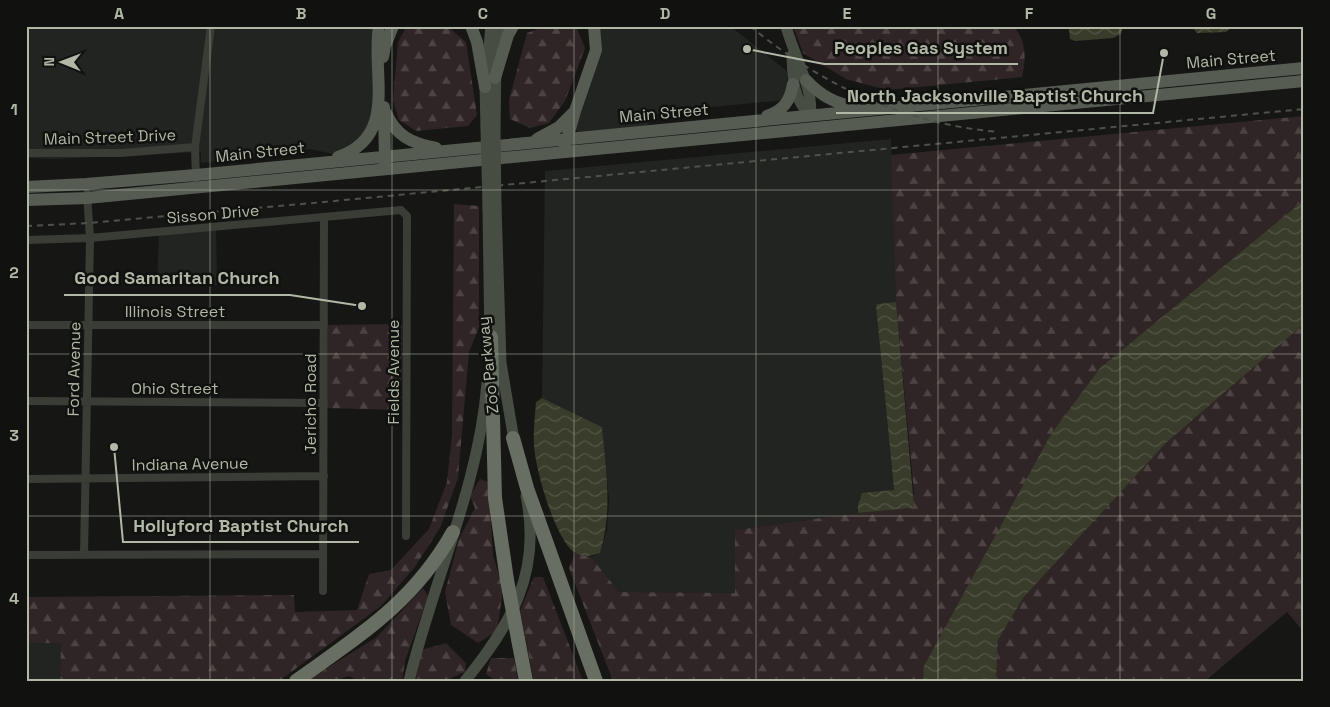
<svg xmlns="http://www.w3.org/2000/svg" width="1330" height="707" font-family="'Space Grotesk',sans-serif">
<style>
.built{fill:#222421}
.forest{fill:url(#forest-firs)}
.water{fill:url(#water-waves)}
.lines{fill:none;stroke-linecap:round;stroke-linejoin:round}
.street{stroke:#393d36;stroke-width:8}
.secondary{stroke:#484d44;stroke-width:11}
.primary{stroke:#575c52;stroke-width:12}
.highway{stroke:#686e62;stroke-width:14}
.rail{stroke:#4d5249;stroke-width:2;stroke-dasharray:6 5;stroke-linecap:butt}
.secondary-bridge{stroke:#484d44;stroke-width:11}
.highway-bridge{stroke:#686e62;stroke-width:14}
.grid{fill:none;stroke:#b1b8a6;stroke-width:1;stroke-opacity:0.55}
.labels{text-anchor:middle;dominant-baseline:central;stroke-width:5;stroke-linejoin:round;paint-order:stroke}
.street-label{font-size:16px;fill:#b1b8a6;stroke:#111210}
.leader{fill:none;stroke:#b1b8a6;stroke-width:2}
.callout-dot{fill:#b1b8a6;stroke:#111210;stroke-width:2}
.callout-label{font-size:18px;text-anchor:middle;font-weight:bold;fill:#b1b8a6;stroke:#111210;stroke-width:5;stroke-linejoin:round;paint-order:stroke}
.neatline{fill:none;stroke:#b1b8a6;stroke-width:2}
.grid-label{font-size:16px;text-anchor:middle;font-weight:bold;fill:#b1b8a6}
</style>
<defs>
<pattern id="forest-firs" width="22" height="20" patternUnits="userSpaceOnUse" patternTransform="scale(1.25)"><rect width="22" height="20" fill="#302526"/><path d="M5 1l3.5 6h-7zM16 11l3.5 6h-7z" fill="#4c4342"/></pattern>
<pattern id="water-waves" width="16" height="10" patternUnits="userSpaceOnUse" patternTransform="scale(1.25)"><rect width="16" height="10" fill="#393c2a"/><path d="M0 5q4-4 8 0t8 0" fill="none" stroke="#535646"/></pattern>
</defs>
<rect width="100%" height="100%" fill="#161715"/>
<!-- built -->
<path class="built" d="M26,26H373V113L359,141L333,154L310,149L201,163V152L55,159L26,158Z
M596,26H730L787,71L788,92L786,100L660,112L646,126L578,133L575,128Z
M891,139L896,302L877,304L876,306L894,490L859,498L858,513L735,530V593L619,592L591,557L600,553L607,530L609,500L602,427L542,398L545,171Z
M216,225L217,285L157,286L159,229Z
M26,643H61L60,681H26Z"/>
<!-- forest -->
<path class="forest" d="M407,26H447L466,42L477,115L468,126L416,131L399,120L393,100L398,42Z
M546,26H576L585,48L565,101L549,123L530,128L510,119L509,100L527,33Z
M793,26H1013C1027,41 1026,58 1022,77L887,90L846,79L803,53Z
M1304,116V200L1100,368L1051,434L925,666L923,681H613L569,568L575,553L591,557L619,592L735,593V530L858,513L912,508L914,493L896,302L891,155Z
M454,204L479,206V327L469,352L458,478L440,528L414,568L381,606L279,681H60L61,643H26V597L294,595L295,612L357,610L369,574L391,570L429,529L447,482L452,435Z
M402,324L401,410L327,408L328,325Z
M1304,324V632L1287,612L1205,681H996L998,640L1023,598L1167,442Z
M480,479L488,482L493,555L503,589L497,631L478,643L451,625L445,592L459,539L475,508L470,496Z
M534,577H543L583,681H534L520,611Z
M423,588L428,596L405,661L402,681H360L349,676L333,681H306L377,637Z
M446,643L466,663L465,672L451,678L450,681H415L421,650Z
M491,658H514L518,681H496L486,674Z"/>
<!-- water -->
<path class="water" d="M1070,26H1123L1121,34L1113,38L1075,41L1070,39L1069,29Z
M1233,26L1226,32L1197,33L1192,27Z
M1304,200V324L1167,442L1023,598L998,640L996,681H923L924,666L1051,434L1100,368Z
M896,302L914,506L912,508L858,513V504L862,493L894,490L876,306L877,304Z
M542,398L602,427C606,470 613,511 600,553C592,556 582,558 574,552C555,539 535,468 534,445C533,431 535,416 536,402Z"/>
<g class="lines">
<!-- street -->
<path class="street" d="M26,153H121L195,147
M196,178L195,147L211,26
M26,240L90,238L401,210L407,216L406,536
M26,325H324
M26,401L324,403
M26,479L324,476
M26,555L323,554
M84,555L90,238L87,194
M323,591L324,218"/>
<!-- secondary -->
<path class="secondary" d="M786,26C792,51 815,92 810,115
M792,55C793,77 792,98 810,115
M486,127L485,87L491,26
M495,127L496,59L500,26
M496,207L501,363L515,446
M488,208L490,345
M409,681C433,581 479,486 487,383
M465,681C511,624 542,573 526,496"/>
<!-- primary -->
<path class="primary" d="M471,26L477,42L485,87
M383,57L385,46L393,26
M495,78L508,35L513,26
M806,80C819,94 834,104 854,106
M384,107L385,164
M386,113C396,136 411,143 436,148
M767,116C784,110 790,101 793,84
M537,139L559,127L573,113
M565,146L575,111L596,50L594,26
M338,157C399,136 371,74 379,26
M26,187L86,184L196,175L1304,68
M26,200L87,198L1304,81"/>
<!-- highway -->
<path class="highway" d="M491,337L495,498L507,580
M513,438L527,488L596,681
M518,639L526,681
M296,681C360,635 413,603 453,532"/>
<!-- rail -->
<path class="rail" d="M750,26C823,86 905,124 999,132
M26,226L89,223L324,202L1304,109"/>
<!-- secondary-bridge -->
<path class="secondary-bridge" d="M486,127L488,208
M495,127L496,207"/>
<!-- highway-bridge -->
<path class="highway-bridge" d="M507,580L518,639"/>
</g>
<!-- grid -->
<path class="grid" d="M210,26V681M392,26V681M574,26V681M756,26V681M938,26V681M1120,26V681M26,190H1304M26,354H1304M26,516H1304"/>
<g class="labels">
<!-- street labels -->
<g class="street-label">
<text transform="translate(1231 59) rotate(-5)">Main Street</text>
<text transform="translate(664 113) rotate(-5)">Main Street</text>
<text transform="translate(110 137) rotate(-2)">Main Street Drive</text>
<text transform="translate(260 152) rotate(-6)">Main Street</text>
<text transform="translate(213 214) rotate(-5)">Sisson Drive</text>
<text x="175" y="311">Illinois Street</text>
<text transform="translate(488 365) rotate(-96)">Zoo Parkway</text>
<text transform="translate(74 369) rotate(-89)">Ford Avenue</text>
<text transform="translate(393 372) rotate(-90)">Fields Avenue</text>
<text x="175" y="388">Ohio Street</text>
<text transform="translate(310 404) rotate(-90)">Jericho Road</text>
<text transform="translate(190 464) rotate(-1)">Indiana Avenue</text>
</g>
</g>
<!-- callouts -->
<path class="leader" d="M747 49L824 64H1018M1164 53L1153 113H836M362 306L290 295H64M114 447L123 542H359"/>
<g class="callout-dot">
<circle cx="747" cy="49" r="5"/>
<circle cx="1164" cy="53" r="5"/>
<circle cx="362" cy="306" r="5"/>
<circle cx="114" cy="447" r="5"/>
</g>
<g class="callout-label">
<text x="921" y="54">Peoples Gas System</text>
<text x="995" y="102">North Jacksonville Baptist Church</text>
<text x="177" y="284">Good Samaritan Church</text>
<text x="241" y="532">Hollyford Baptist Church</text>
</g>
<!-- border -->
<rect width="1330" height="707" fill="none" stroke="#111210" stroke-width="55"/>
<!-- north arrow -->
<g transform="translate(62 62) rotate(271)" stroke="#111210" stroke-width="4" paint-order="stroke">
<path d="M0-4L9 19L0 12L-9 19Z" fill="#b1b8a6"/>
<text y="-8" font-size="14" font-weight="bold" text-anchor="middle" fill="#b1b8a6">N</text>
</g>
<rect x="28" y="28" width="1274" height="652" class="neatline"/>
<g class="grid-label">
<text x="119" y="19">A</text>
<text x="301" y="19">B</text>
<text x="483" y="19">C</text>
<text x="665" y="19">D</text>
<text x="847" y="19">E</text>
<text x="1029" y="19">F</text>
<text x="1211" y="19">G</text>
<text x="14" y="115">1</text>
<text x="14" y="278">2</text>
<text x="14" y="441">3</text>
<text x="14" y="604">4</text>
</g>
</svg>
